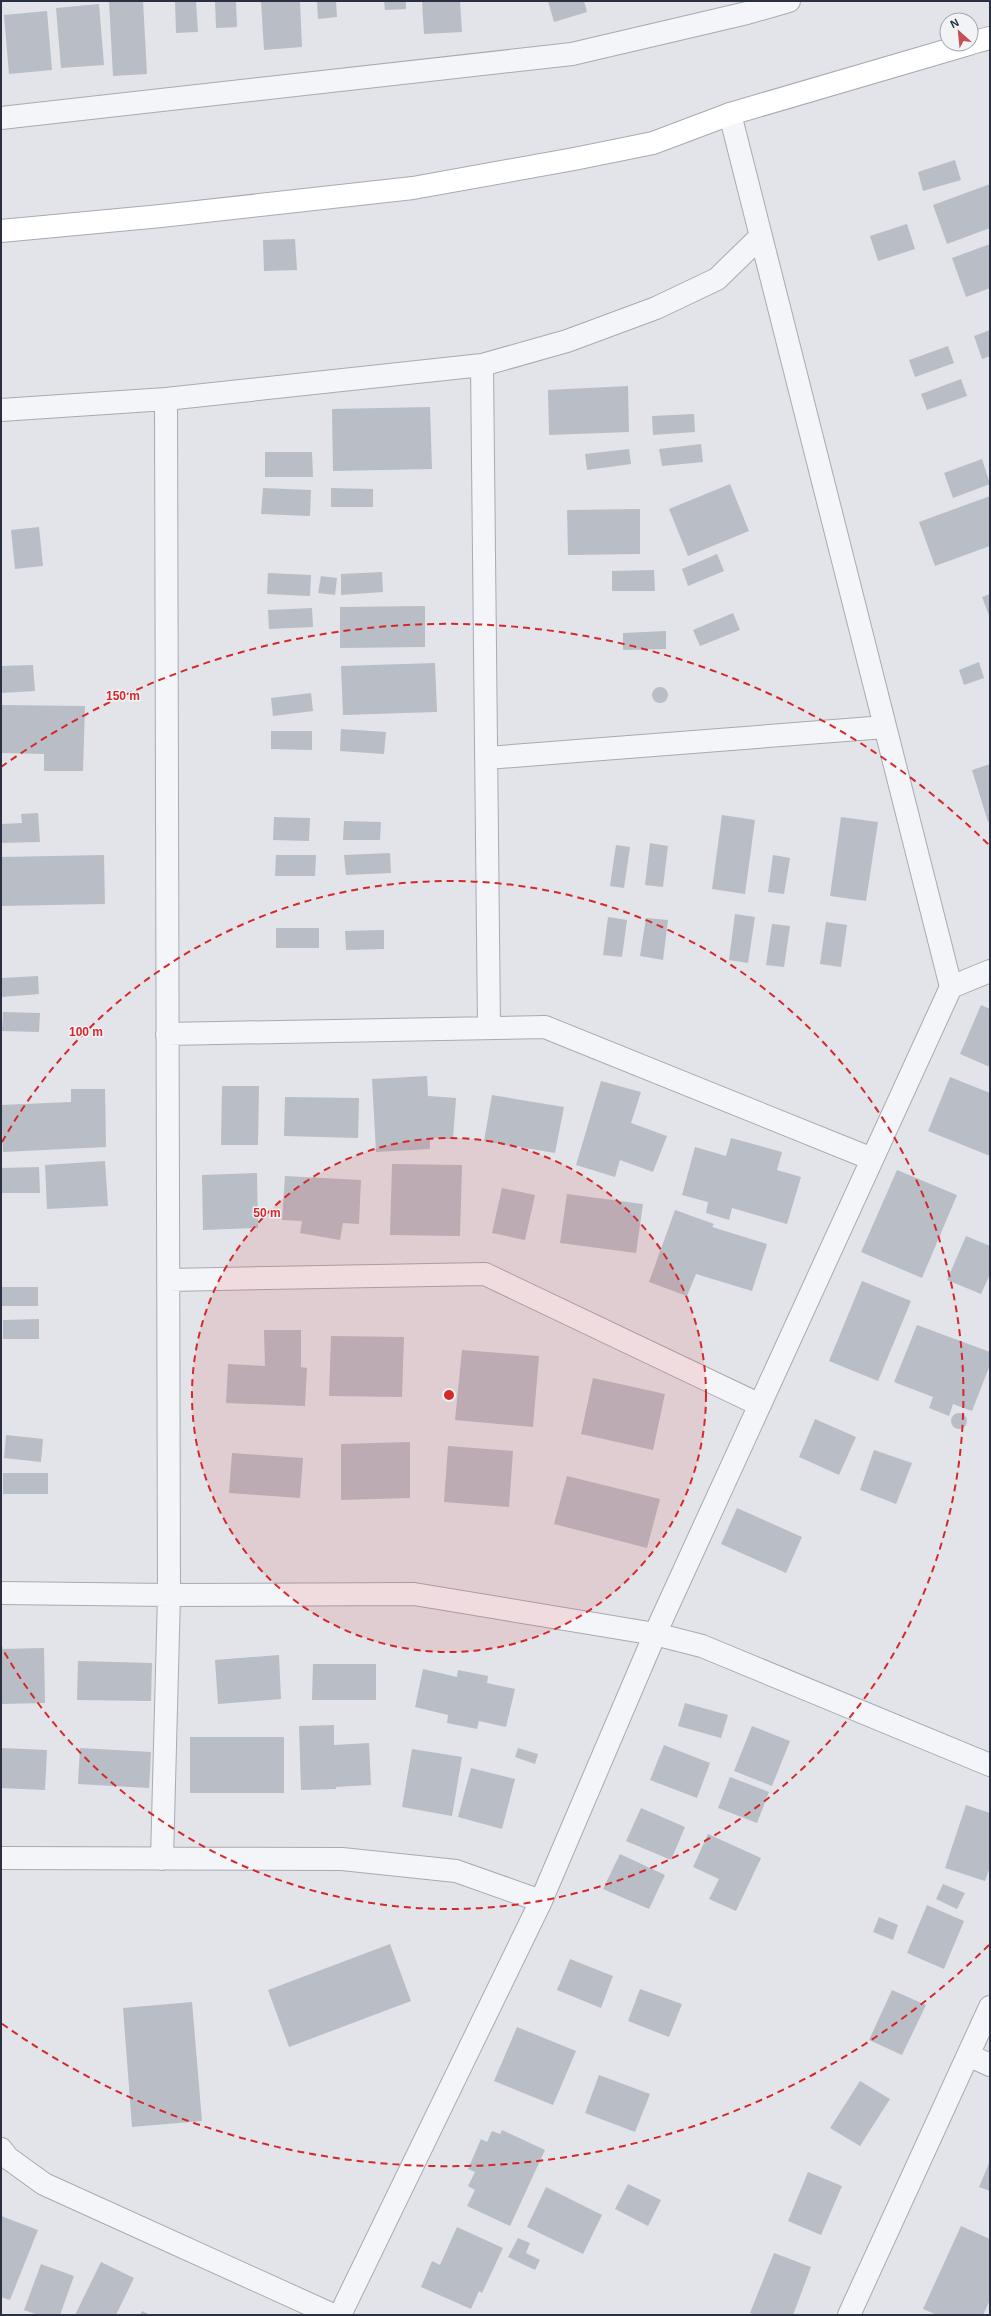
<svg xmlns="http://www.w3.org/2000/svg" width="991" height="2316" font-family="Arial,sans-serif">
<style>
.building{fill:#b9bdc6}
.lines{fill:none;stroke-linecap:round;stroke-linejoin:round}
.street-casing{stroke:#a7aab3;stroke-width:24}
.secondary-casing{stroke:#a7aab3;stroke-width:24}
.street{stroke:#f4f5f8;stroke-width:22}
.secondary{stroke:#fff;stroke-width:22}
.ring{fill:none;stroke:#d62828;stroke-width:2;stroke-dasharray:7 5}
.centre{fill:#d62828;stroke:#f1f3f7;stroke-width:2}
.ring-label{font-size:12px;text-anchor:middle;font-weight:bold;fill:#d62828;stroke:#f1f3f7;stroke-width:3;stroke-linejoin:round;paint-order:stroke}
</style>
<rect width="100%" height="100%" fill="#e2e4e9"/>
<!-- building -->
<path class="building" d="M109,1H143L147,74L113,76Z
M175,1H196L198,32L176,33Z
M215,1H236L237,27L216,28Z
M261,1H300L302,47L264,50Z
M317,1H336L337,17L318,19Z
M384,1H406V9L385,10Z
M422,1H460L462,32L424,34Z
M548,1H584L587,12L554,22Z
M99,4L104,65L61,68L56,8Z
M47,11L52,70L9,74L4,15Z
M955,160L961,180L923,191L918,172Z
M990,184V228L947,244L933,205Z
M907,224L915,249L878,261L870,236Z
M295,239L297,270L264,271L263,240Z
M990,244V288L966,297L952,258Z
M990,330V356L982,359L974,336Z
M948,346L954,363L915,377L909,360Z
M961,379L967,396L927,410L921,394Z
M628,386L629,432L549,435L548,390Z
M430,407L432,469L333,471L332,409Z
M694,414L695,432L653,435L652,416Z
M701,444L703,462L662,466L659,449Z
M629,449L631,464L587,470L585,454Z
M265,452H312L313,477H265Z
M982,459L990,484L953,498L944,473Z
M730,484L749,531L688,556L669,509Z
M263,488L311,490L310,516L261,514Z
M331,488L373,489V507H331Z
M990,496V546L935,566L919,522Z
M640,509V554L568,555L567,510Z
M39,527L43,566L15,569L11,530Z
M717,554L724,571L688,586L682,569Z
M654,570L655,591H612V571Z
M382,572L383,592L341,595V574Z
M268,573L311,575L310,596L267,594Z
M321,576L337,578L335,595L318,593Z
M990,594V618L982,597Z
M425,606V647L340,648V607Z
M312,608L313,627L269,629L268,610Z
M733,613L740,630L700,646L693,630Z
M666,631V649L623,650V633Z
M979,662L984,678L964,685L959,670Z
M435,663L437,712L343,715L341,666Z
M33,665L35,691L1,693V666Z
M652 695a8 8 0 1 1 16 0a8 8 0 1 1-16 0Z
M311,693L313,711L273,716L271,698Z
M1,705L85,706L83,771H44V754L1,753Z
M341,729L386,732L384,754L340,751Z
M271,731H312V750L271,749Z
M990,764V821L988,822L972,770Z
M38,813L40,842L1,843V824L22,823L21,814Z
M722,815L755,820L745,894L712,889Z
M274,817L310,818L309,841L273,840Z
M841,817L878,822L866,901L830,896Z
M344,821L381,822L380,840H343Z
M650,843L668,846L663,887L645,885Z
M616,845L630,847L624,888L610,886Z
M390,853L391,873L346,875L344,855Z
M104,855L105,904L1,906V857Z
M276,855H316L315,876H275Z
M773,855L790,858L784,894L768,892Z
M735,914L755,917L748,963L729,960Z
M608,917L627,920L622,957L603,955Z
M646,918L668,920L663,960L640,956Z
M826,922L847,925L841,967L820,964Z
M772,924L790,926L784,967L766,965Z
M276,928H319V948H276Z
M384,930V949L346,950L345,931Z
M38,976L39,994L2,997V978Z
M981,1005L990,1009V1067L960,1054Z
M3,1012L40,1013L39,1032L2,1031Z
M427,1076L428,1096L456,1098L453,1139L430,1138V1149L376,1152L372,1079Z
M950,1077L990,1093V1156L928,1131Z
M601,1081L641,1092L631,1123L667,1136L653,1172L620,1160L615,1177L576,1165Z
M222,1086H259L258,1145H221Z
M71,1089H105L106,1147L3,1152L1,1105L71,1102Z
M492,1095L564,1107L555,1153L484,1141Z
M285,1097L359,1098L358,1138L284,1136Z
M731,1138L782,1152L777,1170L801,1177L787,1224L732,1208L729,1220L706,1213L708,1202L682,1195L695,1147L726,1156Z
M105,1161L108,1206L47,1209L45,1165Z
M392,1164L462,1165L460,1236L390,1235Z
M39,1167L40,1193H1V1168Z
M897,1170L957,1195L922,1278L861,1252Z
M257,1173L258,1228L203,1230L202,1175Z
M285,1176L361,1180L359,1224L343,1223L340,1240L300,1233L302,1221L282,1220Z
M502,1188L535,1195L525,1240L492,1233Z
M567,1194L643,1204L636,1253L560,1243Z
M675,1210L714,1224L712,1227L767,1244L752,1291L696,1274L687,1296L649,1282Z
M966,1236L990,1246V1274L981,1294L947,1280Z
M862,1281L911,1301L878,1381L829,1361Z
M1,1287H38V1306H1Z
M39,1319V1339H3V1320Z
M917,1325L990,1352V1365L972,1411L953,1404L949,1416L929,1408L933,1397L894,1382Z
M264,1330H301V1367L307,1368L305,1406L226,1403L228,1364L265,1366Z
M331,1336L404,1337L402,1397L329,1396Z
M462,1350L539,1356L533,1427L455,1420Z
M593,1378L665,1394L653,1450L581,1434Z
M951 1421a8 8 0 1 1 16 0a8 8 0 1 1-16 0Z
M815,1419L856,1437L839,1475L799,1457Z
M6,1435L43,1439L41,1462L4,1458Z
M410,1442V1498L341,1500V1444Z
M448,1446L513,1451L509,1507L444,1502Z
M874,1450L912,1463L896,1504L860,1490Z
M232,1453L303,1458L300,1498L229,1493Z
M3,1473H48V1494H3Z
M567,1476L660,1499L647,1548L554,1524Z
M737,1508L802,1537L786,1573L721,1544Z
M44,1648L45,1703L1,1704V1649Z
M279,1655L281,1699L218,1704L215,1660Z
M78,1661L152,1663L151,1701L77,1700Z
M313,1664H376V1700H312Z
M423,1669L457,1677L458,1670L488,1676L487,1683L515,1689L506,1727L479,1721L477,1729L447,1723L448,1715L415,1707Z
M685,1703L728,1715L721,1738L678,1726Z
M334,1725V1745L369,1743L371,1785L336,1787V1789L301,1790L299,1726Z
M752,1726L790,1741L772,1786L734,1771Z
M190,1737H284V1793H190Z
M664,1745L710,1763L697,1798L650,1780Z
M1,1748L47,1750L45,1790L1,1788Z
M80,1748L151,1752L149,1788L78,1784Z
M518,1748L538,1754L535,1764L515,1757Z
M412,1749L462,1757L452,1816L402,1807Z
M471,1768L515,1779L502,1829L458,1817Z
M730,1777L769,1792L757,1823L718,1808Z
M966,1805L990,1813V1867L985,1881L945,1868Z
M641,1808L685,1827L671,1860L626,1841Z
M708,1834L761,1858L736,1911L709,1899L719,1879L693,1867Z
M620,1854L665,1875L649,1909L603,1889Z
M943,1884L965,1893L957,1909L936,1899Z
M927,1905L964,1921L944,1969L907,1953Z
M879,1917L898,1925L893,1940L873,1932Z
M390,1944L411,2001L289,2047L268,1990Z
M570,1959L613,1976L601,2008L557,1990Z
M640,1989L682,2004L669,2037L628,2021Z
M892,1990L926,2005L902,2055L869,2040Z
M192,2002L202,2121L132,2127L123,2008Z
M517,2027L576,2051L553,2105L494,2081Z
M599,2075L650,2094L635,2132L585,2113Z
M860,2081L890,2099L860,2146L830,2128Z
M502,2130L545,2150L510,2226L467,2206L475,2190L468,2186L475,2172L468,2169L481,2139L487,2142L492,2131L500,2134Z
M990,2161V2191L979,2187Z
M808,2172L842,2186L821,2235L788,2221Z
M628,2184L661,2200L648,2226L615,2209Z
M546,2187L602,2215L583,2254L527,2227Z
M1,2216L38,2230L10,2300L1,2297Z
M961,2226L990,2239V2300L983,2315H937L923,2309Z
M457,2227L503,2248L482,2293L479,2291L471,2309L421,2287L432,2261L440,2265Z
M518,2238L530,2243L526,2253L540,2260L535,2270L508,2257Z
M774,2253L811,2267L793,2315H755L750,2313Z
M101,2262L134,2278L116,2315H75Z
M41,2264L74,2276L60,2315H38L24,2310Z
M142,2311L150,2315H140Z"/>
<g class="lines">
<defs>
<path id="street" d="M1,118L572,54L747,13L789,1
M482,365L489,1028
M1,410L166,399
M487,758L885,727
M951,987L990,971
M167,1034L545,1027L872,1159
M168,1280L485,1274L760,1405
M1,1593L169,1595L414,1594L655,1634L702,1646L990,1765
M1,1858L342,1859L456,1871L541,1901
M162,1859L169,1595L166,399L482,365L567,341L656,308L717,279L760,237
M968,2055L990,2065
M1,2149L8,2158L44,2184L333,2315
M340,2315L541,1901L655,1634L951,987L730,114
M849,2315L990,2007"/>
<path id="secondary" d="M971,43L990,38
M1,231L161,216L413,188L574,159L653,143L730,114L969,44"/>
</defs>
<!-- street casing -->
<use href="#street" class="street-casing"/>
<!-- secondary casing -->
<use href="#secondary" class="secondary-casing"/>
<!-- street -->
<use href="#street" class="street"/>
<!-- secondary -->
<use href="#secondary" class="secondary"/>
</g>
<!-- distance rings -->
<circle cx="449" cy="1395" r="257" fill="#d62828" fill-opacity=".12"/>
<g class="ring">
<circle cx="449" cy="1395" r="257"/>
<path d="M2 1142A514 514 0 1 1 2 1648"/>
<path d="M989 1945A771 771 0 0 1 1 2023M1 767A771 771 0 0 1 989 845"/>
</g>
<circle cx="449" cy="1395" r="6" class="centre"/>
<g class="ring-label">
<text x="123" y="700">150 m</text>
<text x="86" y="1036">100 m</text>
<text x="267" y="1217">50 m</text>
</g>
<!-- border -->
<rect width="991" height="2316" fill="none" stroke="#2b3040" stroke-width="4"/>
<!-- north arrow -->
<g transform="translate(959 32) rotate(333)"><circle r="19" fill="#f1f3f7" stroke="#a2a5ae"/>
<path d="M0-3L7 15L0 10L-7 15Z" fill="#c55056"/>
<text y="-6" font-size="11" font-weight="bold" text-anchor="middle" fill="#2b3040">N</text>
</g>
</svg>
